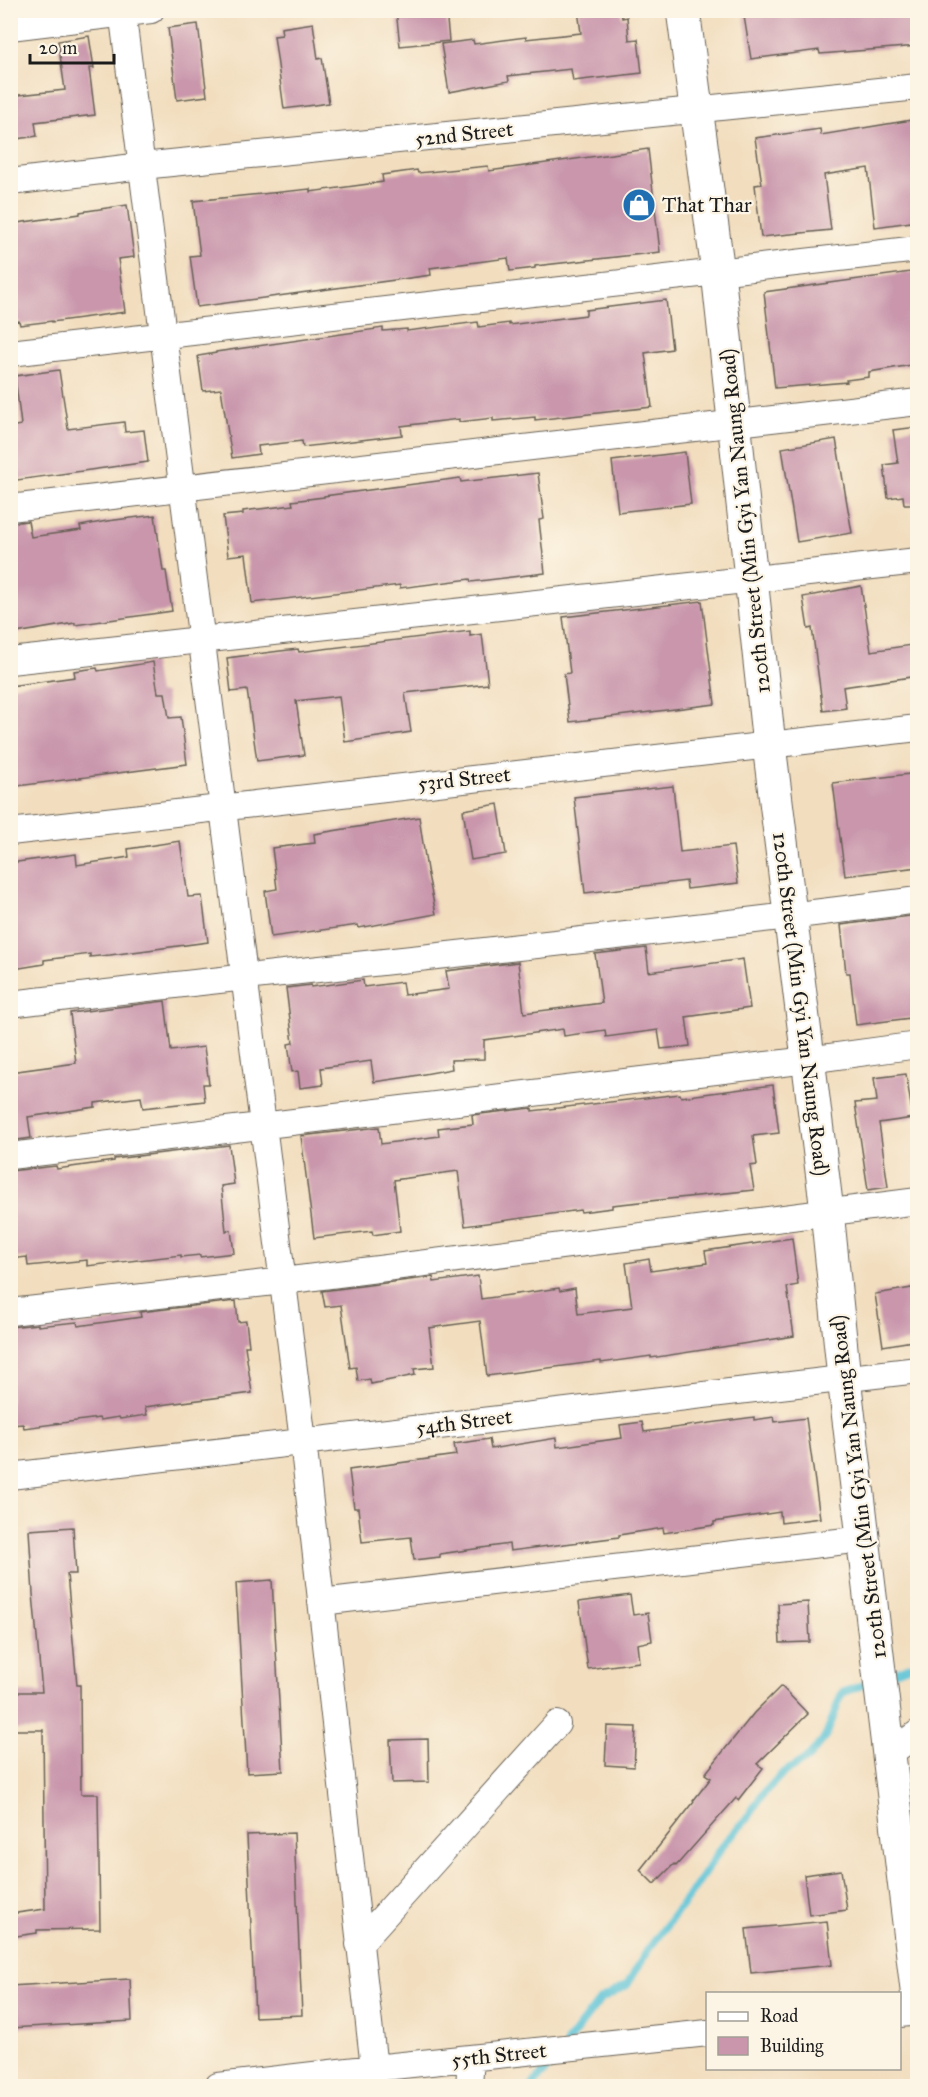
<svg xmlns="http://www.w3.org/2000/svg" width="928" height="2097" font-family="'IM FELL Great Primer',serif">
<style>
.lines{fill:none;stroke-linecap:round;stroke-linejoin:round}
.stream{stroke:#5bc3d7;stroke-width:8}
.building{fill:#c996ac}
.street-casing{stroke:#676055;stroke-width:28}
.secondary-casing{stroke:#676055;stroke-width:35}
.street{stroke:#fff;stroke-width:26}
.secondary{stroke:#fff;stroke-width:33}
.labels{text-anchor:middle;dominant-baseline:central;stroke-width:4.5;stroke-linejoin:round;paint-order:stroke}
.street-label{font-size:21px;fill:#1c1c1c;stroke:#fcf5e5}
.poi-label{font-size:21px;fill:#1c1c1c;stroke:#fcf5e5;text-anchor:start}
</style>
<rect width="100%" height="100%" fill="#fcf5e5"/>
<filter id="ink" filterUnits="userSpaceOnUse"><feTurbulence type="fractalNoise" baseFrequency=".0167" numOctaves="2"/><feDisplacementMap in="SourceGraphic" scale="12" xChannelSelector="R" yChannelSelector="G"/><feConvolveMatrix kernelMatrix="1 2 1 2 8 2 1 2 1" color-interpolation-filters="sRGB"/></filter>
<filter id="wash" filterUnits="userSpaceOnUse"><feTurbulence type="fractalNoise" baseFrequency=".008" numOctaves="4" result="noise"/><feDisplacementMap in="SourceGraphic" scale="24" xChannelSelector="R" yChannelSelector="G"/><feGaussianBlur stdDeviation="1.35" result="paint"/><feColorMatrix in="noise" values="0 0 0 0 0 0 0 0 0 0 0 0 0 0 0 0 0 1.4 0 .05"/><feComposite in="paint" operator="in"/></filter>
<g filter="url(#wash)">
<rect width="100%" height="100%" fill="#f2debf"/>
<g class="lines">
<!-- stream -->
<path class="stream" d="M887,1675L918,1663
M567,2043L600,2000L627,1985L647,1951L691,1893L726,1841L746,1820L762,1795L782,1774L809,1757L826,1736L842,1693L873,1681
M532,2086L560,2054"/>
</g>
<g id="blocks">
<!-- building -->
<path class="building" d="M396,10H446L449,41L400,46Z
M578,10H621L622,18L627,17L629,40L638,39L642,73L573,81L571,69L508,76L509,81L449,92L441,44L473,40L474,44L526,37V39L581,33Z
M743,10H918V46L820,54L819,50L751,59Z
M313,23L318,59L322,58L329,103L284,109L274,36L282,35L281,28Z
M198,24L207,96L177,100L168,28Z
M89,36L94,68H89L95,115L35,122L37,136L10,140V96L65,90L58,41Z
M918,119V221L875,227L868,168L824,175L831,230L761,237L755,185L762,184L755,138L820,129L821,135Z
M648,149L660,252L535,266V268L510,271L508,258L430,268L431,275L197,307L190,256L200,255L193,201L310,189V192L383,182L382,175L417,170L418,173L488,166L489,171Z
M127,205L134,257L118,259L125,312L52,322V321L20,325L19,321L10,322V224L80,214V212Z
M918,271L917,319H914L918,340V364L869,372V377L846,380L847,382L775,388L764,292Z
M666,300L672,349L645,353L652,407L535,420V417L493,421V418L459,422V419L401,426L402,435L303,447L302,441L258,446L259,454L232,458L221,389L203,391L198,356L216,353V352L383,328V331L407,329V331L478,322L479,327L509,323V325L586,315V310Z
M59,370L68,429L124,422L125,432L144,430L148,462L10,481V427L21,425L15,376Z
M918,427V504H904L903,496L888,498L884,465L898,463L893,430Z
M836,439L852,533L797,542L782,448Z
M685,452L691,504L618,512L612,461Z
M538,473L544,519L539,520L545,573L471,582L470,579L400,588V585L252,603L246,554L228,556L223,516L243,514V511L293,505L292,501L324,497V496L460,478L461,482Z
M155,515L163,571H166L172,611L75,625V623L10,634V523L28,521L31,537L81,530L80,526L107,521Z
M861,586L871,651L918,644V676L843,687L846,708L823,711L812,628L808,629L803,597Z
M702,601L715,704L570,722L564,674L570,673L563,617Z
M470,631V636L482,634L488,684L405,693L411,732L345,742L339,696L296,701L304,755L257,761L247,690L231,692L227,658L280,651L298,649L299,652Z
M153,662L158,693H165L169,718L181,717L187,764L10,787V686L75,677L74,671L97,668L98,671Z
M918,773V867L845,876L833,783Z
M673,786L680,852L733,846L738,883L687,889L686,881L585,893L574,797Z
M498,804L506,854L471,860L463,810Z
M419,817L427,870L436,914L359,928L358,925L271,937L265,891L277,889L272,848L315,843L314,834Z
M180,841L188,897L202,896L208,942L110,955L90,957V954L44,960V964L14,969L10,945V863L76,854L77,865L129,857L128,849Z
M918,915V1017L856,1025L850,973H846L841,925Z
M646,948L649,972L743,959L750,1008L686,1017L690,1046L661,1049L658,1030L606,1037L605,1030L564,1036L563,1029L484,1040V1059L451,1060L452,1069L408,1077L374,1082L371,1061L321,1068L323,1085L300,1088L298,1071L292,1072L288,1044L293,1043L286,988L311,985V987L363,980L364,987L402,982L404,995L449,989L446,971L518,962L524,1013L602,1003L595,954Z
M165,1001L171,1051L204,1047L209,1084H203L205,1101L143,1108L141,1097L95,1103V1107L28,1117L31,1138L10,1141V1072L76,1063L70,1013Z
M906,1074L913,1118L879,1123L888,1187L868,1190L855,1103L877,1101L874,1078Z
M773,1085L779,1133L753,1136L757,1165L750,1166L754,1190L612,1205V1208L581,1212L580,1210L465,1226L458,1171L394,1180L400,1231L373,1235L372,1231L314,1238L301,1136L379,1127L381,1144L439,1136L438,1128L473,1124L472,1115L532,1108V1111L680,1094L681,1097Z
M229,1145L234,1184L221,1186L226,1231L231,1230L234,1253L200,1257V1255L181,1257V1255L87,1266V1260L28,1266L27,1257L10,1259V1171L56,1166L57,1169L114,1161V1159Z
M792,1238L798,1285L787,1287L794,1336L651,1358V1356L601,1363V1361L487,1376L480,1321L429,1328L434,1367L414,1369L415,1375L371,1384L370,1379L358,1381L356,1367L350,1368L341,1305L325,1307L322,1291L433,1277L434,1282L478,1276L481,1299L559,1288L560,1291L575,1288L578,1314L632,1307L626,1263L649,1259L651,1271L707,1263L705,1251Z
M918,1287V1340L883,1346L875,1294Z
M236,1301L238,1322L246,1321L249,1346H245L252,1393L145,1407L147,1415L120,1419L119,1417L100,1420L99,1418L24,1428L23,1424L10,1425V1327L38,1324V1326L77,1322L78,1326L141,1317L140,1312Z
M754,1417V1420L774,1417L775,1422L806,1418L820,1518L781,1523L780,1512L714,1522V1525L664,1533L663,1528L619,1535V1537L510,1551L509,1544L440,1554V1557L414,1560L411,1537L362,1542L358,1508H354L349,1470L456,1455L454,1444L489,1439L491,1449L556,1438L557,1447L622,1438L620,1425L642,1422L644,1432Z
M73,1527L76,1574H67L77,1685H80L81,1794H98L100,1929L37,1930V1933L10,1937V1914L45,1909L43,1730H10V1692H42L33,1594L29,1530Z
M272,1580L283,1771L247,1773L236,1583Z
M630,1595L633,1615L648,1613L652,1641L637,1644L639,1662L588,1669L579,1602Z
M808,1602L810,1642L780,1643L778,1604Z
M781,1686L808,1714L757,1764L763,1768L738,1800L736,1798L676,1866L674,1864L654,1884L640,1870L694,1802L693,1801L711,1778L705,1774L754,1713Z
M607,1726L636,1727L634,1767L605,1765Z
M428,1739L429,1782L392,1783L390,1740Z
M294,1833L302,2015L255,2017L247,1835Z
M841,1870L847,1910L809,1915L804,1875Z
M827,1921L832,1965L751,1973L746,1929Z
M130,1979L132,2021L10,2028V1986Z"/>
</g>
</g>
<g filter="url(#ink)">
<use href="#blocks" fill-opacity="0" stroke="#676055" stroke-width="1.5"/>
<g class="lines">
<defs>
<path id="street" d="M122,10L303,1441L374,2068
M10,27L151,10
M10,182L142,166L918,87
M10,353L918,249
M10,508L918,402
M10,661L918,561
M10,832L918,728
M10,1004C313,968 616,939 918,900
M10,1156L808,1060L918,1045
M10,1312L283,1281L918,1201
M10,1476L918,1370
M321,1602L863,1539
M889,1754L918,1733
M359,1944L557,1724
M900,2014L918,2012
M218,2086L374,2068L708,2033
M469,2086L471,2058"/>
<path id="secondary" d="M683,10L718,272L769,745L827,1211L844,1378L918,1998"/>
</defs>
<!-- street casing -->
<use href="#street" class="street-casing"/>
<!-- secondary casing -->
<use href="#secondary" class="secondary-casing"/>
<!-- street -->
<use href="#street" class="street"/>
<!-- secondary -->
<use href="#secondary" class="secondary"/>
</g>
</g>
<!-- icons -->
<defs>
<symbol id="shop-disc" viewBox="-11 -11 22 22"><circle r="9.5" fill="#1f6fb2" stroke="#fcf5e5"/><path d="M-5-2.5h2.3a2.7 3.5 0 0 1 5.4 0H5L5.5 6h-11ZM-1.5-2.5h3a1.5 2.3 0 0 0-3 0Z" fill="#fff"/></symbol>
</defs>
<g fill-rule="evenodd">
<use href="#shop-disc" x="620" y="186" width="38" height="38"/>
</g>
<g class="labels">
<!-- street labels -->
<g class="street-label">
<text transform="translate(464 134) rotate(-6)">52nd Street</text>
<text transform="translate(745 521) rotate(-96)">120th Street (Min Gyi Yan Naung Road)</text>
<text transform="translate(464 779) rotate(-6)">53rd Street</text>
<text transform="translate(801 1004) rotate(83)">120th Street (Min Gyi Yan Naung Road)</text>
<text transform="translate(464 1422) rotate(-7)">54th Street</text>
<text transform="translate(858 1487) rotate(-97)">120th Street (Min Gyi Yan Naung Road)</text>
<text transform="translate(499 2055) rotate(-6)">55th Street</text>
</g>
<!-- poi labels -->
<g class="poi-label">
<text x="662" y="205">That Thar</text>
</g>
</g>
<!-- margin -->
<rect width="928" height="2097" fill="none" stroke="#fcf5e5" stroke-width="36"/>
<!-- legend -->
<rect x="706" y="1992" width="195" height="78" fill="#fcf5e5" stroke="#a29e95" stroke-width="1.5"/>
<rect x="718" y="2012" width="30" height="9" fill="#ffffff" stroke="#a29e95" stroke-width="1.5"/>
<text x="760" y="2022" font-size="18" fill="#1c1c1c">Road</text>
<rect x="718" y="2037" width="30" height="18" fill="#c996ac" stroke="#a29e95" stroke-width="1.5"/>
<text x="760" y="2052" font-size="18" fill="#1c1c1c">Building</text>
<!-- scale -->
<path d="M30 54v9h84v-9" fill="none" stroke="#1c1c1c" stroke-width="3"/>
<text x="39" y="54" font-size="18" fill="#1c1c1c" stroke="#fcf5e5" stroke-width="4.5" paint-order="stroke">20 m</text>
</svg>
